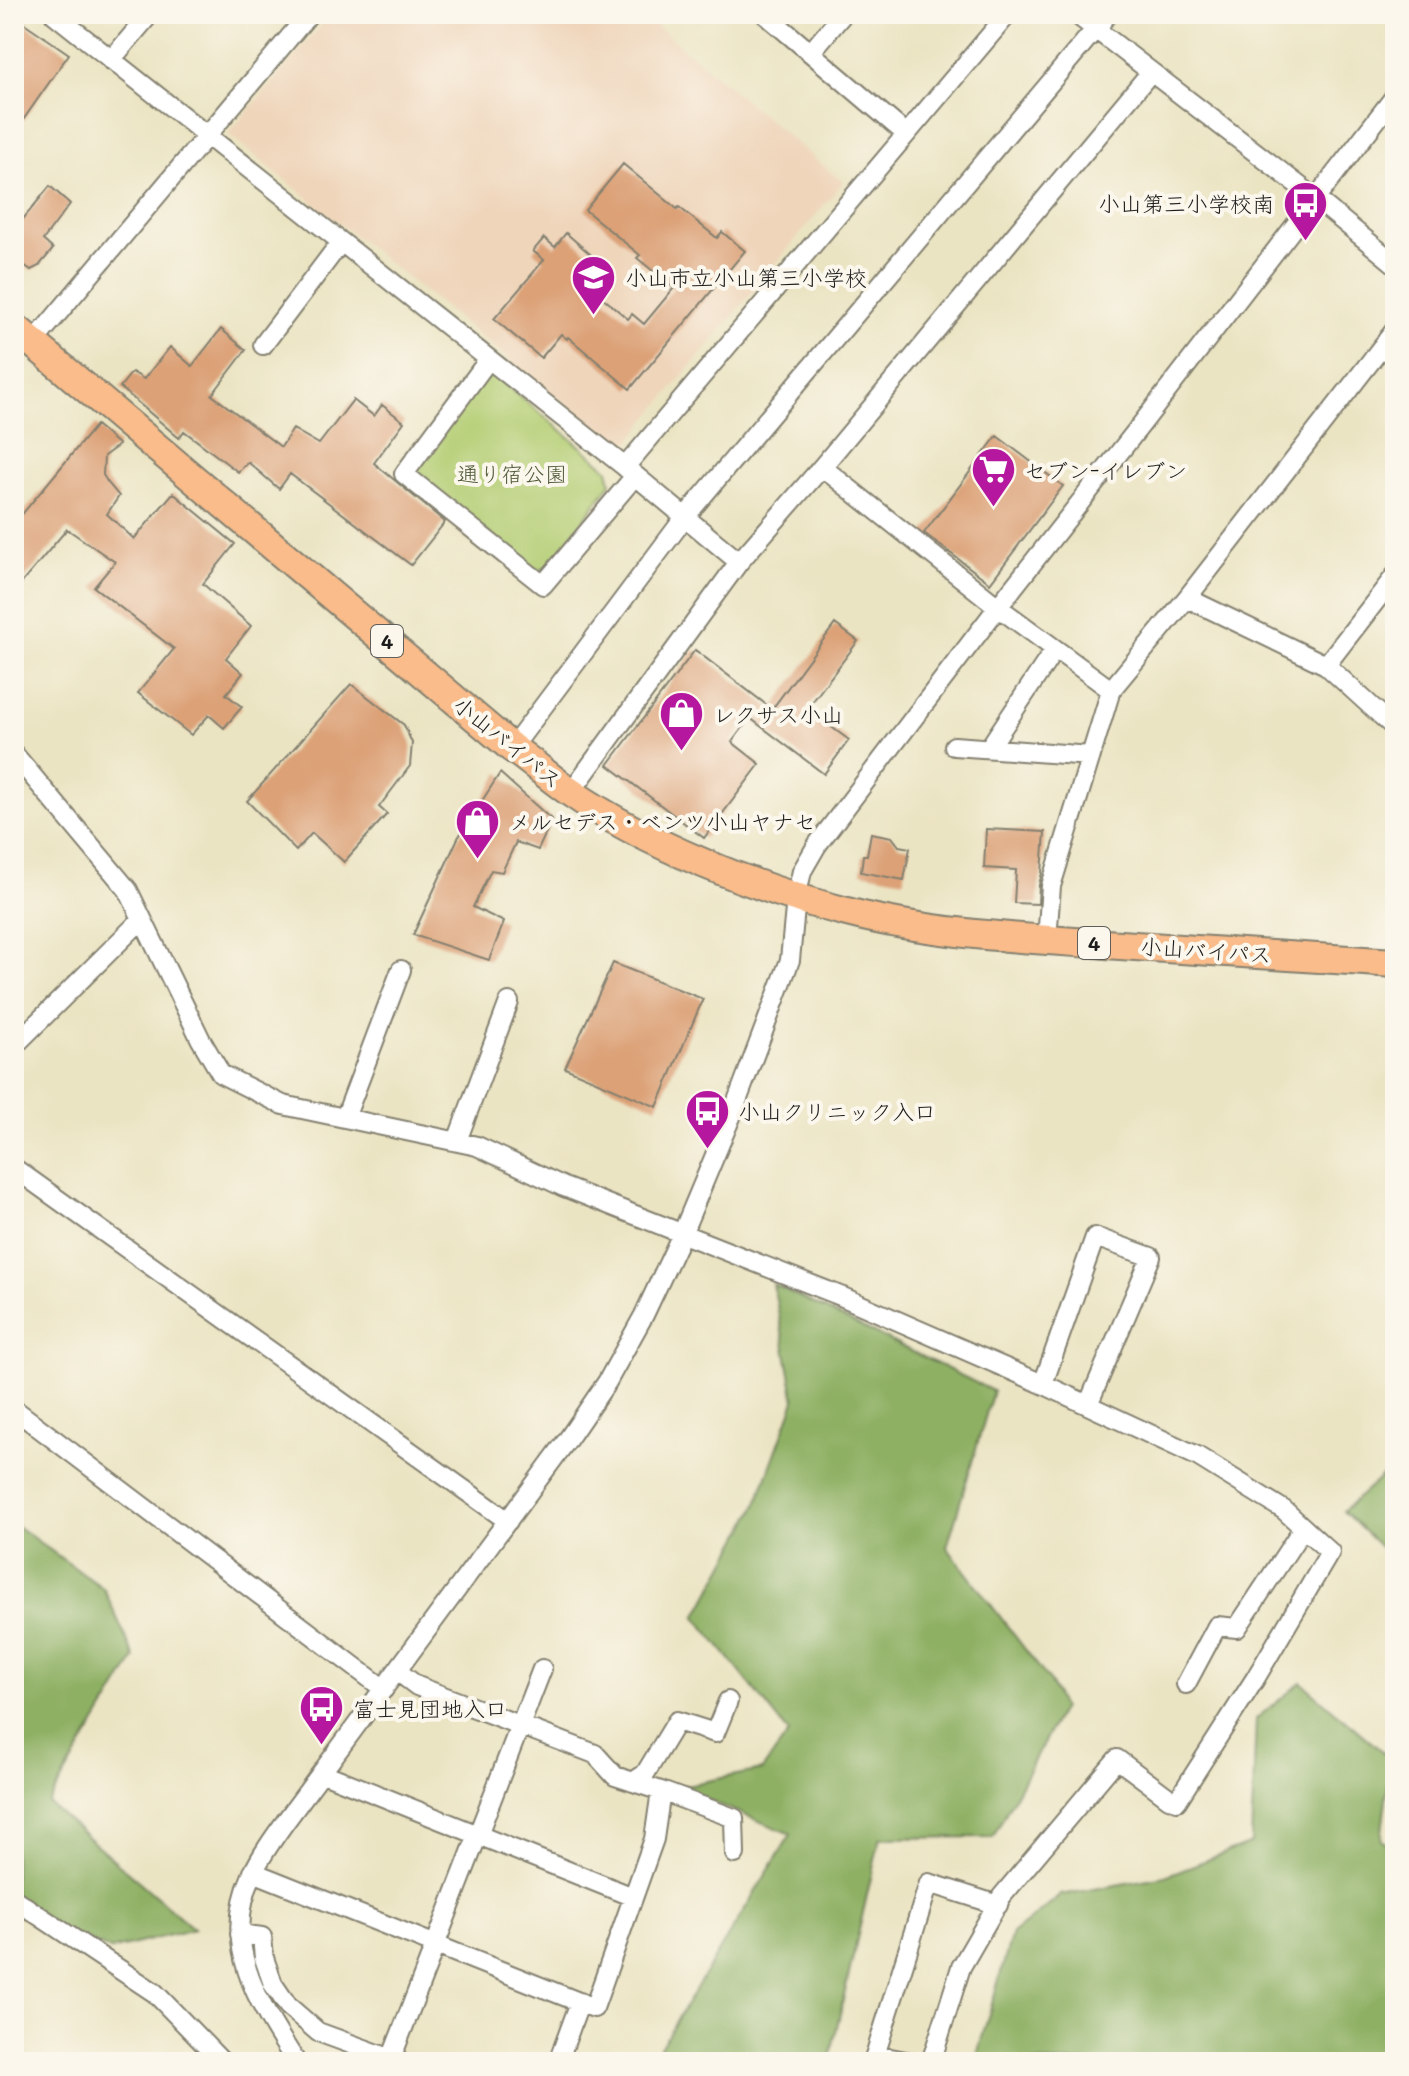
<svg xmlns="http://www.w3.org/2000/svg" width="1409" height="2076" font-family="Mali,'Klee One',sans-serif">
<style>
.built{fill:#efd6bb}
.green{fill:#b3cd72;stroke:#687447;stroke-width:2}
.forest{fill:#8eb064;stroke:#556640;stroke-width:2}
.building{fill:#dca177}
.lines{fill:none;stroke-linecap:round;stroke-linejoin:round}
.minor-casing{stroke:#848070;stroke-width:22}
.highway-casing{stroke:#848070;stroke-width:32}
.minor{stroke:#fff;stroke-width:18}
.highway{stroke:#f9bc8a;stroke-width:28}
.labels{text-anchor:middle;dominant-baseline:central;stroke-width:8;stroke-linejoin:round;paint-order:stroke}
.shield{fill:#fbf7ec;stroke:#5f5e5a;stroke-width:2}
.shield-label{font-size:20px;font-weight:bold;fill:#1c1c1c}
.poi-label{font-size:22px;fill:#1c1c1c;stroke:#fbf7ec;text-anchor:start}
.park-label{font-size:22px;fill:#515a3a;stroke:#fbf7ec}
.street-label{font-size:22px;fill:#1c1c1c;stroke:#fbf7ec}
</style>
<rect width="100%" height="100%" fill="#fbf7ec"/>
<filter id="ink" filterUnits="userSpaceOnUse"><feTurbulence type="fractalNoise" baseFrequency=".0125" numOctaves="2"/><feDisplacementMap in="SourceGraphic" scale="16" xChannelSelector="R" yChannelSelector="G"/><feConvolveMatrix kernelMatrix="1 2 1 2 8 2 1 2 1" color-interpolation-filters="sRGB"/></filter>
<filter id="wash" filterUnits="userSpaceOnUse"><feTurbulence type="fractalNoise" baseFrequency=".006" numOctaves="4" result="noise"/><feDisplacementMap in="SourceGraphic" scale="32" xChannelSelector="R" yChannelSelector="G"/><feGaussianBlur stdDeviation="1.8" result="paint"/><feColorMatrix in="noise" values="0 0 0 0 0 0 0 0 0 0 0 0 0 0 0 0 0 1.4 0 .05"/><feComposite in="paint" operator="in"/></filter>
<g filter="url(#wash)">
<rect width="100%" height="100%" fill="#ebe4c3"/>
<!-- built -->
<path class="built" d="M331,14H642L843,182L622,450L228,134Z"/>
<!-- green -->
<path class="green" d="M494,375L608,469L611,483L548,568L537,570L416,479L412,467L478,380Z"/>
<!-- forest -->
<path class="forest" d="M773,1284L993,1391L947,1547L1050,1682L1062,1708L993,1837L880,1838L829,2062H648L655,2055L791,1834L676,1787L762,1770L789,1733L696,1617L754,1511L795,1400Z
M1395,1465V1561L1343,1511Z
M14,1524L104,1589L135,1658L48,1803L194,1929L111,1950L14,1913Z
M1301,1682L1391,1759L1381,1840L1395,1849V2062H975L1012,1934L1061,1895L1165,1876L1251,1843L1256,1719Z"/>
<g id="blocks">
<!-- building -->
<path class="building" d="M14,16L69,54L14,133Z
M623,164L677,209L679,207L717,238L722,232L745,251L630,389L568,337L567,339L561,334L541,358L494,319L544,260L533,251L544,238L555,247L566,233L612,273L602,286L607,291L602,297L628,319L632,314L644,324L674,288L637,258L640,255L585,210Z
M50,186L70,204L43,240L53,249L39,266L31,270L14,258V230Z
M221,329L246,350L212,395L281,447L293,429L319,444L353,400L374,416L382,405L404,422L374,463L445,522L411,565L290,474L279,489L248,462L238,472L184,431L179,438L120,387L132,372L144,379L170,347L192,366Z
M96,425L119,445L104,456L103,475L108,483L119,496L107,514L134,539L173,493L235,544L203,584L251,626L226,658L243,673L226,694L242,707L224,728L209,715L191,735L138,693L174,649L94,587L115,562L67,529L14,592V524Z
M997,436L1063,486L990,583L924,533Z
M835,624L858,641L807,709L849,740L824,774L750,718L732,742L760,764L704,838L608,765L695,650L772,709Z
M351,684L404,725L412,743L410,766L379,807L387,814L344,862L312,833L296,851L247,801Z
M500,773L552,820L538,850L516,842L502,872L491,870L473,907L504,922L489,960L413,935L458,838Z
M986,829L1045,832L1042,873L1039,885L1038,904L1014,903L1016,870L984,868Z
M871,833L892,837L899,846L910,848L904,880L861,872L863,855H867Z
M613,963L703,999L657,1107L565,1068Z"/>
</g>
</g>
<g filter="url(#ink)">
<use href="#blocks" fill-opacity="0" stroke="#848070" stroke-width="2"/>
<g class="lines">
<defs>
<path id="minor" d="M54,14L625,467L739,562
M765,14L906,134
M1076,14L1315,198L1395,264
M811,52L843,14
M111,60L150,14
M33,343L309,14
M263,345L341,242
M489,359L404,474L543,585L635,476
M625,467L1008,14
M822,467L998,607L1111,690
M1187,598L1326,665L1395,728
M1326,665L1395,576
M954,746L1091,756
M512,748L685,517L1108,14
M989,748L1055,649
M14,754L128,890L201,1040L221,1074L283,1105L477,1146L564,1187L843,1297L1047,1386L1197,1456L1284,1510L1330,1552L1255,1679L1177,1801L1169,1798L1117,1759L1002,1896L961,1967L931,2062
M571,792L739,562L822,467L1150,73
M1047,940L1051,886L1111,690L1187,598L1395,330
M14,1046L141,920
M345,1118L401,970
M457,1141L509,1002
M14,1168L508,1521
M1043,1384L1095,1237L1151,1257L1088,1405
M14,1409L384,1689
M1186,1684L1217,1626L1237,1628L1303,1528
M323,1773L633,1897
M633,1782L645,1774L677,1721L715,1733L728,1701
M661,1791L734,1818L735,1854
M253,1872L594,2008L654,1839L661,1791L615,1776L595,1754L417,1686L397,1671
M14,1899L155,1993L222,2062
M240,1934L262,1937L264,1958L273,1984L288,2006L318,2032L400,2062
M875,2055L911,2062
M391,2059L542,1669
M296,2062C259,2004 220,1945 252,1875C261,1855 275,1836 288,1818L568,1439L607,1382L644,1315L682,1234L731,1117L790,960L796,898L802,871L817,845L998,607L1144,421L1395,96
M558,2062L580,2002
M873,2062L929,1883L998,1905"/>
<path id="highway" d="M14,327L512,748C532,762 550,778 570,792C647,845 757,889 847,912C931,934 1019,938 1105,944C1202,950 1298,957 1395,963"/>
</defs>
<!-- minor casing -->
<use href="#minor" class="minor-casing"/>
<!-- highway casing -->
<use href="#highway" class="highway-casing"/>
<!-- minor -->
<use href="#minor" class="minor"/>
<!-- highway -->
<use href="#highway" class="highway"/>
</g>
</g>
<!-- icons -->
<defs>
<symbol id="bus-pin" viewBox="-11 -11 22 30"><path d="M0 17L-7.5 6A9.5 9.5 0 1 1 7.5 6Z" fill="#b5179e" stroke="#fbf7ec"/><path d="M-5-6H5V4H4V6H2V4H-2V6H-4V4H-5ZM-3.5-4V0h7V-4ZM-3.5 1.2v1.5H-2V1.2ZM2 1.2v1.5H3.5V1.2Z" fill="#fff"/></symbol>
<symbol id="school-pin" viewBox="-11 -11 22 30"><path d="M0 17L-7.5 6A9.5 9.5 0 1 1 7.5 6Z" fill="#b5179e" stroke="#fbf7ec"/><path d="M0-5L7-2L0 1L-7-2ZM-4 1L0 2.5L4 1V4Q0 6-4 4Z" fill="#fff"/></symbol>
<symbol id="supermarket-pin" viewBox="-11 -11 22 30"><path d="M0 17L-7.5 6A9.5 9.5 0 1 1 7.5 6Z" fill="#b5179e" stroke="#fbf7ec"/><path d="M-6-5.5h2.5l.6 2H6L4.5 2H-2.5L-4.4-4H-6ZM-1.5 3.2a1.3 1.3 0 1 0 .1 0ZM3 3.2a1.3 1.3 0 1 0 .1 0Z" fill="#fff"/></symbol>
<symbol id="shop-pin" viewBox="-11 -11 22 30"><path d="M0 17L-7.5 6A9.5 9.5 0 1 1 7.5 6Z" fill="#b5179e" stroke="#fbf7ec"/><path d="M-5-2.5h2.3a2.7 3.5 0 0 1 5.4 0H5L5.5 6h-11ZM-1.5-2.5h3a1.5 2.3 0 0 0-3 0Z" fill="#fff"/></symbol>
</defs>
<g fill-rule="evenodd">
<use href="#bus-pin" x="1280" y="178" width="51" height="69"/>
<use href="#school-pin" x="568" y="252" width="51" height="69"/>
<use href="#supermarket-pin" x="968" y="444" width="51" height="69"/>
<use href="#shop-pin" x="656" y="688" width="51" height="69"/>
<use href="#shop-pin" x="452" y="796" width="51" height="69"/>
<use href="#bus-pin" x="682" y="1086" width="51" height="69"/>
<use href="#bus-pin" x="296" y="1682" width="51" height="69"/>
</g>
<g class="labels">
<!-- shield labels -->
<g class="shield">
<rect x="371" y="625" width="32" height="32" rx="6"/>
<rect x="1078" y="927" width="32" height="32" rx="6"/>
</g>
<g class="shield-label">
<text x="387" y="641">4</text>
<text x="1094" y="943">4</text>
</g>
<!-- poi labels -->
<g class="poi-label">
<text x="1274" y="203" text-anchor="end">小山第三小学校南</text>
<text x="625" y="277">小山市立小山第三小学校</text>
<text x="1024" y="470">セブン-イレブン</text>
<text x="713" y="714">レクサス小山</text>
<text x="509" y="821">メルセデス・ベンツ小山ヤナセ</text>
<text x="738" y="1111">小山クリニック入口</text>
<text x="353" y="1708">富士見団地入口</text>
</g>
<!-- park labels -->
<g class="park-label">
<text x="512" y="473">通り宿公園</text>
</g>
<!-- street labels -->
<g class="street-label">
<text transform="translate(508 742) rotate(39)">小山バイパス</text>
<text transform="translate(1206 950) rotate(4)">小山バイパス</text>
</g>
</g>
<!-- margin -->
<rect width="1409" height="2076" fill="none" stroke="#fbf7ec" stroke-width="48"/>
</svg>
